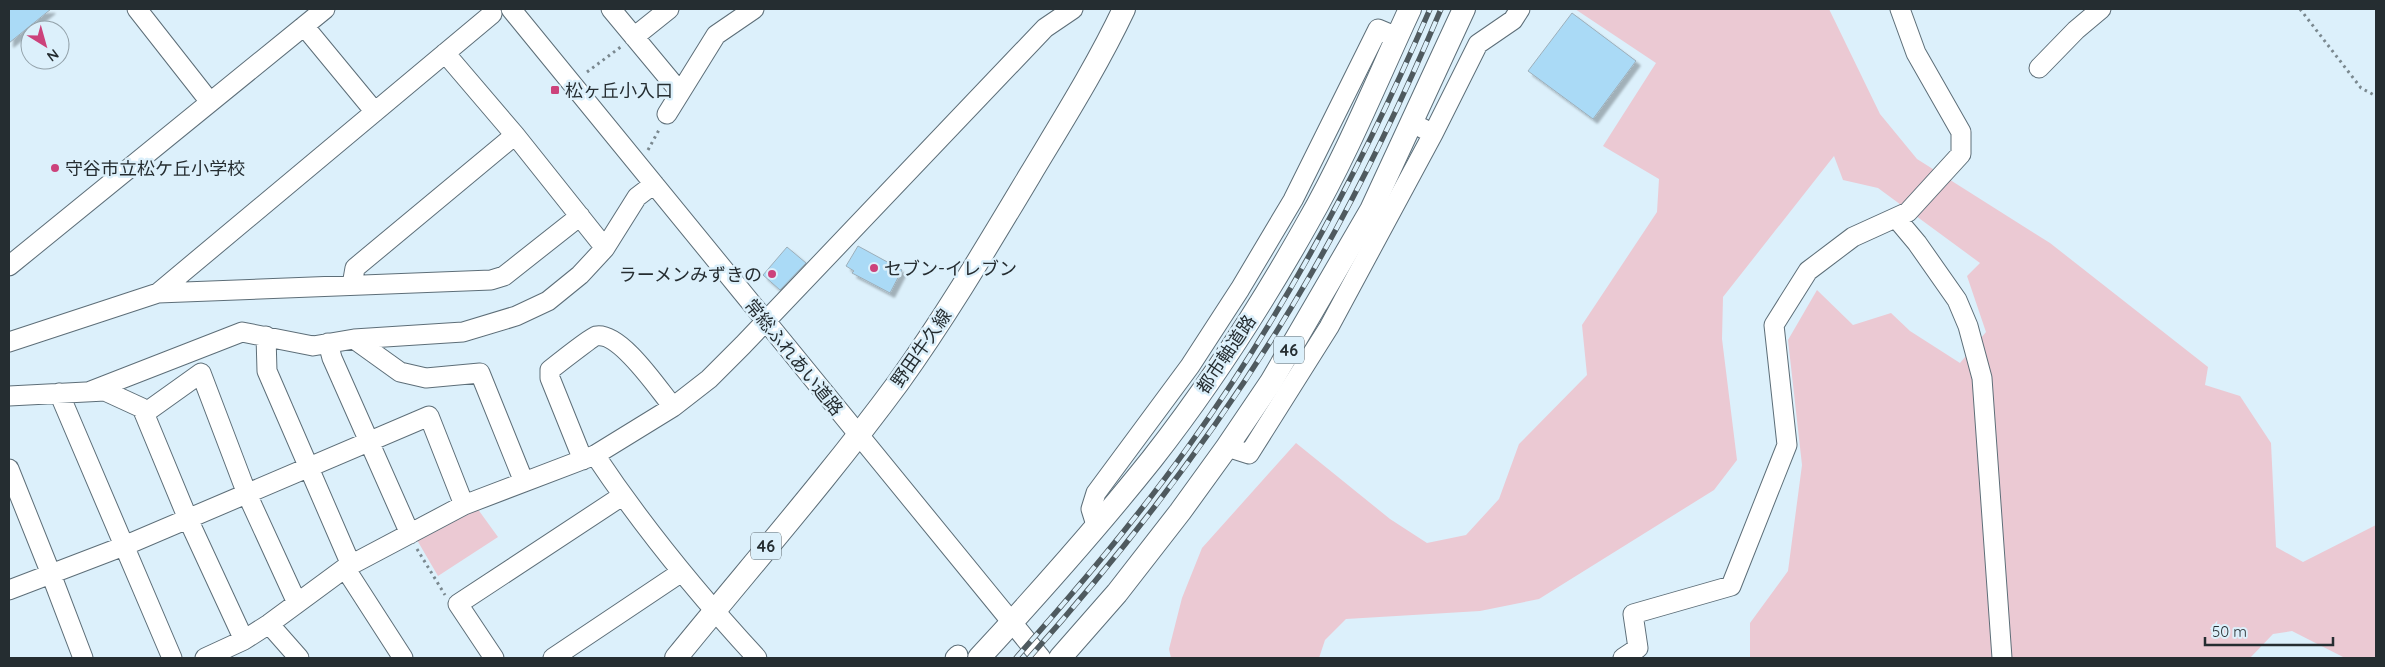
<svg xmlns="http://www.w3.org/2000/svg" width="2385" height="667" font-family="Quicksand,'Noto Sans JP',sans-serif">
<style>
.green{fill:#ebc9d3}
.building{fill:#aadaf6;stroke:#9dafba;filter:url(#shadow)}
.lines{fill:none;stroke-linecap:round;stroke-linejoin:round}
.minor-casing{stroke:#5d6e78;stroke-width:21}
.major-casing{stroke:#5d6e78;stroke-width:24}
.path{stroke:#7a888f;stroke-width:3;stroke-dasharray:2.5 4;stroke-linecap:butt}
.minor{stroke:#fff;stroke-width:19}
.major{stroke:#fff;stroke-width:22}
.rail-casing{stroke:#4f5a5f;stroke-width:5.5}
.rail{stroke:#dcf0fb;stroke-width:4;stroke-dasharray:11;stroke-linecap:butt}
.poi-dot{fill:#cc427b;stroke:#dcf0fb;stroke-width:2}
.labels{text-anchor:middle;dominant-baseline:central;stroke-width:5;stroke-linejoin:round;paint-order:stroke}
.shield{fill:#dcf0fb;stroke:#5c686e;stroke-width:1}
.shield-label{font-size:16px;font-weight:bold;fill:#252d31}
.poi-label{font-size:18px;fill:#252d31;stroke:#dcf0fb;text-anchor:start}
.street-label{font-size:18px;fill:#252d31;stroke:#dcf0fb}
</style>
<defs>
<filter id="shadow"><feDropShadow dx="4.5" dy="4.5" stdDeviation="1" flood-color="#0004"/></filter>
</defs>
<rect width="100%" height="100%" fill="#dcf0fb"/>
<!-- green -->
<path class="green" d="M1575,9H1829L1880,114L1917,159L2050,243L2208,367L2205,385L2240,396L2271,443L2276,547L2303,562L2376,525V658H2345L2292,631L2273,634L2250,658H1750V623L1788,571L1802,465L1788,340L1817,290L1853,325L1891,313L1910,331L1960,363L1986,332L1967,276L1980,263L1878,188L1843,180L1834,156L1723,297L1722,339L1737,460L1714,490L1539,599L1480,611L1346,619L1325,640L1319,658H1171L1169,649L1182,598L1202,548L1296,443L1390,519L1427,543L1466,535L1499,499L1519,444L1587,375L1582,325L1657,212L1659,179L1603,146L1656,63Z
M477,508L498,537L438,576L417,540Z"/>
<!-- building -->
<path class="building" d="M9,9H51L9,43Z
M1572,13L1636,61L1593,119L1528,71Z
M858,246L902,270L890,293L852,273L854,271L846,266Z
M787,247L806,263L780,290L763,275Z"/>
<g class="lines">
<defs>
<path id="minor" d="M137,9L210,102
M511,9L1041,658
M611,9L680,92
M304,26L375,112
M634,37L669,9
M445,53L515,135L605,248
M2039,68L2076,30L2101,9
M667,114L716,35L754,9
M1422,128L1433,134L1478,44L1513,20L1520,9
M1896,218L1917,243L1957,300L1968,326L1982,378L2002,658
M9,266L325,9
M352,285L355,268L515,135
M158,293L492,14
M266,336L267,371L351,565
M354,339L400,372L426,378L480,373L524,482
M9,342L158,293L491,280L504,276L580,216
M328,343L332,358L410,534
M88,392L242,332L313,346L354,339L463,332L516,316L548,301L580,275L605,248L637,197L654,184
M59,393L172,658
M9,396L105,391L142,408L188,519L244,640
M145,413L201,373L247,494L297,603
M1227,447L1249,454L1329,327L1433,134
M595,455C645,530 697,593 757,658
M583,460L550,378V370C555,366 592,337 596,336C620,331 659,390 673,407
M9,469L51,574L83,658
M1096,525L1091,509L1096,493L1190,366L1240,289L1293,200L1378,29L1397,37
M345,568L403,658
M9,590L124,546L429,416L464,505
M269,624L299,658
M205,658L244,640L269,624L345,568L464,505L595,455L673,407L709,379L743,345L1045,28L1073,9
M494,658L458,604L622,496
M553,658L680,573
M955,658L958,655
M1623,658L1638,648L1633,614L1731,586L1787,445L1774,325L1808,271L1853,237L1908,212L1961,154V132L1916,53L1900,9"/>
<path id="major" d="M676,658C750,567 828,478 898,383C946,316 988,245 1030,175C1063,120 1097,66 1124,9
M979,658C1039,593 1097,528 1152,459C1210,385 1262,304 1308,222C1347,154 1377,80 1410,9
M1060,658L1117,593L1180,512L1227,447L1271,382L1371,210L1464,9"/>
</defs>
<!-- minor casing -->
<use href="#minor" class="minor-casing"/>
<!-- major casing -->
<use href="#major" class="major-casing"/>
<!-- path -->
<path class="path" d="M2300,9L2361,88L2376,96
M587,72L622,46
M648,150L660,128
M417,549L445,595"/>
<!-- minor -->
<use href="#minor" class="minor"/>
<!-- major -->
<use href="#major" class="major"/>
<defs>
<path id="rail" d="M1016,658C1076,590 1135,521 1188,447C1286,311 1364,162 1430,9
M1029,658C1135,539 1232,412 1311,274C1360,189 1403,99 1441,9"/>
</defs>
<!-- rail casing -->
<use href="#rail" class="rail-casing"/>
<!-- rail -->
<use href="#rail" class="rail"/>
</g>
<!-- markers -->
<g class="poi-dot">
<rect x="550" y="85" width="10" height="10" rx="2.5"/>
<circle cx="55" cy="168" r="5"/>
<circle cx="874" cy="268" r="5"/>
<circle cx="772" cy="274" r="5"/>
</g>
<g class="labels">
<!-- shield labels -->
<g class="shield">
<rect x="1274" y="336.5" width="30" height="27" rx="4"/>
<rect x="751" y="532.5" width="30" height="27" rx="4"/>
</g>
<g class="shield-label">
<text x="1289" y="350">46</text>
<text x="766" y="546">46</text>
</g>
<!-- poi labels -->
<g class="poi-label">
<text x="565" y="90">松ヶ丘小入口</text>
<text x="65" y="168">守谷市立松ケ丘小学校</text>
<text x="884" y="268">セブン-イレブン</text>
<text x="762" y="274" text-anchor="end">ラーメンみずきの</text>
</g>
<!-- street labels -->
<g class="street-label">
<text transform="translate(921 348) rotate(-55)">野田牛久線</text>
<text transform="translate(1226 354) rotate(-56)">都市軸道路</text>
<text transform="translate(794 357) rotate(51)">常総ふれあい道路</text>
</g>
</g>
<!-- border -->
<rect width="2385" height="667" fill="none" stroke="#252d31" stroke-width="20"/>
<!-- north arrow -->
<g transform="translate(45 45) rotate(143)"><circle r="24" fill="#dcf0fb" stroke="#93a2aa"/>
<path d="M0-4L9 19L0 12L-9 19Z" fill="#cc427b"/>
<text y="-8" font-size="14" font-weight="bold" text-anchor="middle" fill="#252d31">N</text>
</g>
<!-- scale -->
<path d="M2205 637v8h128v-8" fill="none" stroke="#252d31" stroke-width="2.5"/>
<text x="2212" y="637" font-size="15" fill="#252d31" stroke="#dcf0fb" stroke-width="4" paint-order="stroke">50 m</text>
</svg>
